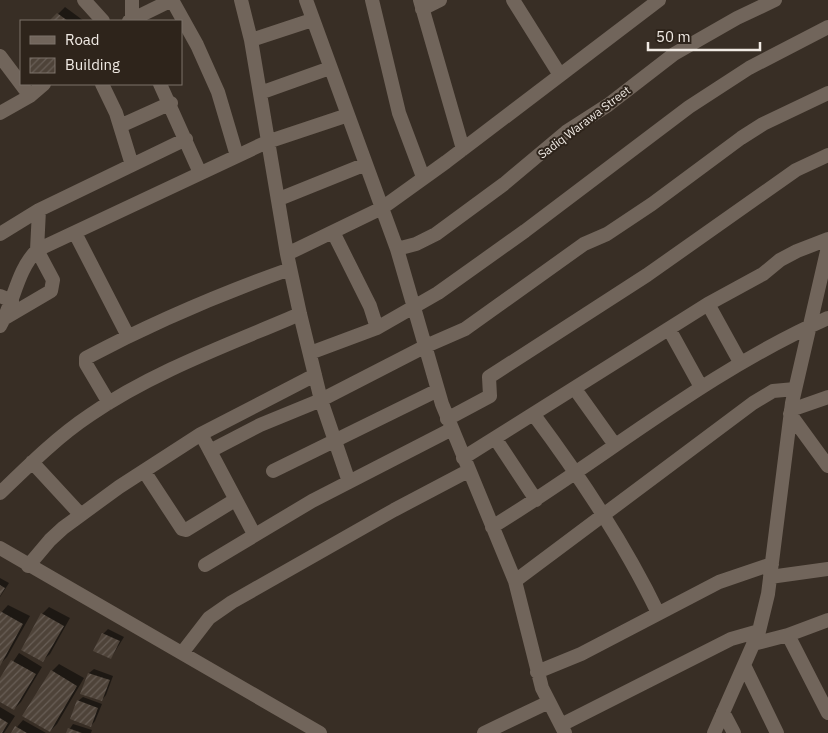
<svg xmlns="http://www.w3.org/2000/svg" width="828" height="733" font-family="'IBM Plex Sans',sans-serif">
<style>
.shadow{fill:#0007}
.building{fill:url(#building-hatch)}
.lines{fill:none;stroke-linecap:round;stroke-linejoin:round}
.minor{stroke:#71655b;stroke-width:14}
.labels{text-anchor:middle;dominant-baseline:central;stroke-width:4;stroke-linejoin:round;paint-order:stroke}
.street-label{font-size:12px;fill:#f0eae4;stroke:#2e241b}
</style>
<defs>
<pattern id="building-hatch" width="6" height="6" patternUnits="userSpaceOnUse" patternTransform="scale(1.25)"><rect width="6" height="6" fill="#4e4339"/><path d="M-1 1l2-2M0 6l6-6M5 7l2-2" fill="none" stroke="#685e56"/></pattern>
</defs>
<rect width="100%" height="100%" fill="#382e25"/>
<!-- shadow -->
<path class="shadow" d="M65,7L84,21H51Z
M0,578L9,583L0,597Z
M8,605L30,616L7,657L0,664V614Z
M49,607L70,618L50,654L42,661V614Z
M108,629L124,637L111,658L103,634Z
M19,653L42,667L21,702L14,709L0,700V681Z
M59,664L84,678L57,724L50,731L52,671Z
M94,669L113,676L106,695L102,700L89,673Z
M83,697L102,704L95,721L91,726L78,701Z
M0,707L15,716L4,733H0Z
M23,720L46,733H12Z
M73,724L92,730L91,733H67Z"/>
<!-- building -->
<path class="building" d="M57,13L68,21H49Z
M0,585L5,588L0,596Z
M0,611L23,624L0,666Z
M41,613L64,626L43,662L21,650Z
M102,633L120,641L111,659L93,651Z
M11,660L36,674L14,710L0,702V678Z
M51,670L77,686L50,732L22,716Z
M88,673L110,680L102,701L80,694Z
M77,700L98,708L91,727L70,719Z
M0,718L8,723L2,733H0Z
M15,726L27,733H11Z
M68,728L82,733H66Z"/>
<g class="lines">
<!-- minor -->
<path class="minor" d="M84,0L103,21
M132,0V19
M172,0L197,45L218,92L237,156
M241,0L251,40L287,254L300,314L321,400L349,482
M306,0L397,249L442,404L515,581L542,688L565,733
M372,0L399,113L423,177
M420,0L463,149
M513,0L560,75
M422,9L440,0
M129,21L172,0
M251,40L312,20
M0,56L30,96
M102,84L116,113L132,165
M160,84L200,173
M260,93L330,68
M0,113L30,96L44,84
M120,126L171,103
M279,199L366,164
M333,232L370,306L377,328
M75,233L128,336
M0,234L39,210L186,139
M397,249L416,244L436,234L504,184L566,132L608,105L674,54L737,18L775,0
M287,254L382,208L446,162L659,0
M0,296L12,301
M708,304L740,362
M5,318L51,291L53,280L37,250L39,210
M0,326C15,300 16,272 37,250L267,142L348,115
M669,329L701,387
M310,353L377,328L438,293L525,231L689,107L749,68L828,27
M575,389L615,445
M109,403L86,364V358C152,323 220,294 290,269
M791,410L828,397
M790,414L828,466
M534,415C581,478 624,542 658,613
M447,419L490,396L489,377L647,275L796,170L828,155
M201,434L254,534
M495,438L536,500
M210,451L260,425L321,400L426,346L465,329L584,244L607,234L652,204L741,138L763,124L828,93
M463,458L708,304L763,274L780,260L797,251L828,239
M32,462L80,514
M144,471L182,529L186,530L235,500
M273,471L438,390
M0,493C28,466 57,437 90,415C152,372 230,344 300,314
M492,527C605,458 706,372 828,318
M0,548L320,733
M205,565L312,501L452,429
M28,566L50,540L63,528L119,487L201,434L315,375
M770,577L828,569
M515,581L753,403L773,391L795,389
M788,635L828,713
M753,644L788,635L828,620
M182,653L209,618L232,602L394,510L468,471
M744,665L777,733
M537,672L581,654L719,582L772,564
M723,712L734,733
M561,725L731,639L759,631
M484,733L549,702
M714,733L759,631L768,594L792,403L828,247"/>
</g>
<g class="labels">
<!-- street labels -->
<g class="street-label">
<text transform="translate(584 122) rotate(-37)">Sadiq Warawa Street</text>
</g>
</g>
<!-- legend -->
<rect x="20" y="20" width="162" height="65" fill="#2e241b" stroke="#7c736b"/>
<rect x="30" y="36" width="25" height="8" fill="#71655b" stroke="#7c736b"/>
<text x="65" y="45" font-size="15" fill="#f0eae4">Road</text>
<rect x="30" y="58" width="25" height="15" fill="url(#building-hatch)" stroke="#7c736b"/>
<text x="65" y="70" font-size="15" fill="#f0eae4">Building</text>
<!-- scale -->
<path d="M648 42v8h112v-8" fill="none" stroke="#f0eae4" stroke-width="2.5"/>
<text x="656" y="42" font-size="15" fill="#f0eae4" stroke="#2e241b" stroke-width="4" paint-order="stroke">50 m</text>
</svg>
